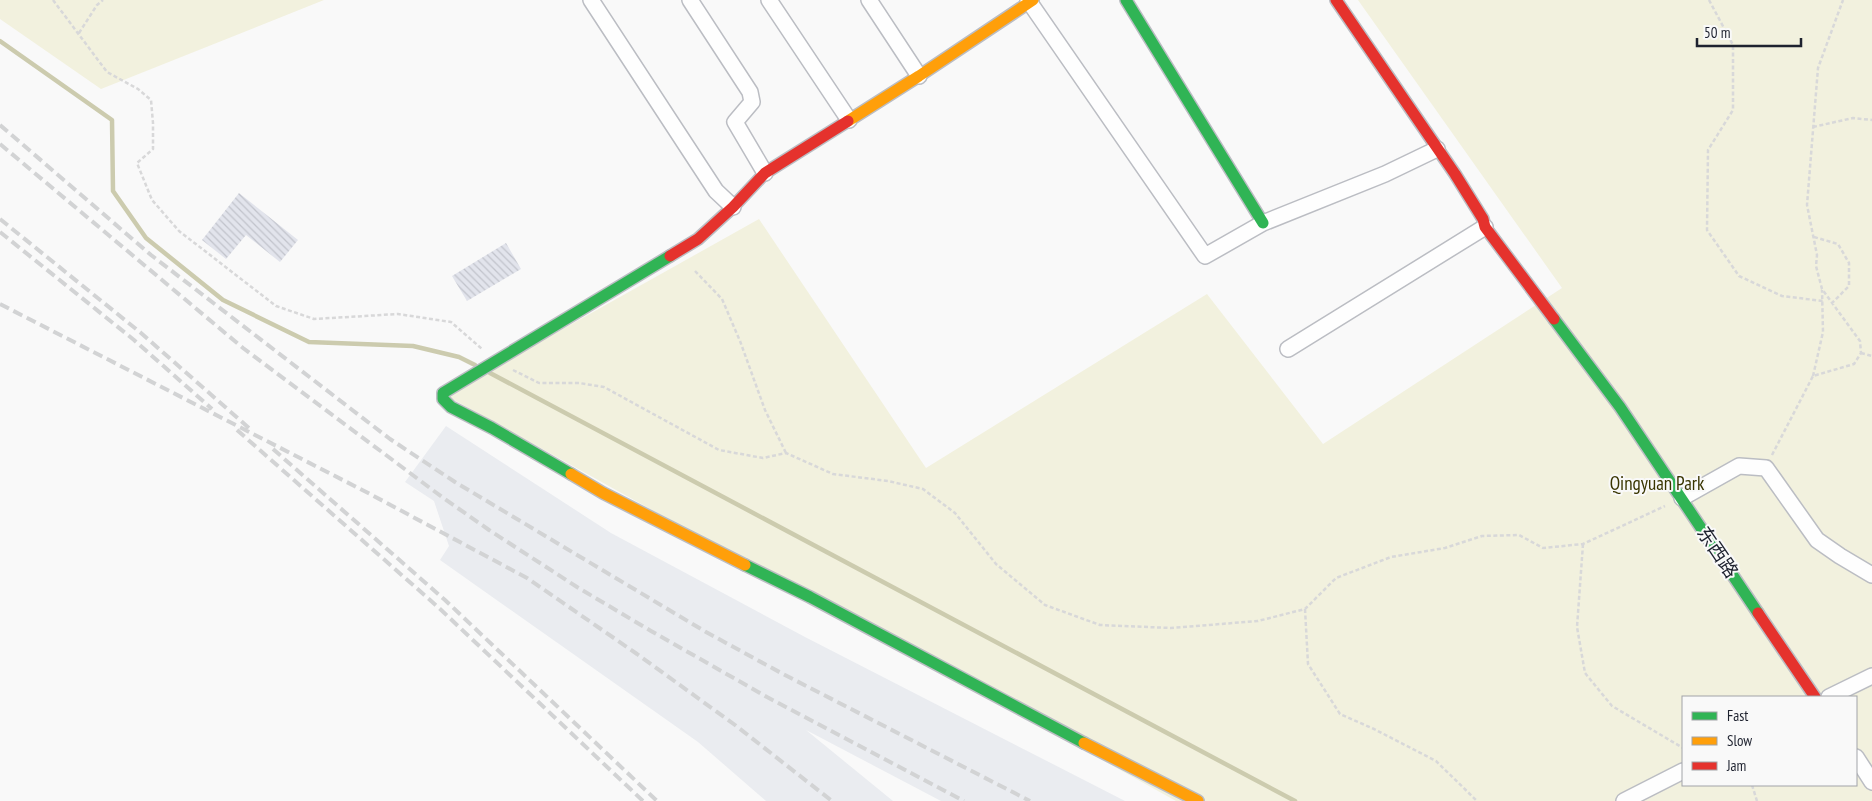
<svg xmlns="http://www.w3.org/2000/svg" width="1872" height="801" font-family="'PT Sans Narrow','Noto Sans SC',sans-serif">
<style>
.built{fill:#eaecf0}
.green{fill:#f2f1de;fill-rule:evenodd}
.lines{fill:none;stroke-linecap:round;stroke-linejoin:round}
.stream{stroke:#cccbae;stroke-width:4.5}
.building{fill:url(#building-back-hatch)}
.street-casing{stroke:#bbbdc3;stroke-width:18}
.fast-casing{stroke:#bbbdc3;stroke-width:14}
.slow-casing{stroke:#bbbdc3;stroke-width:14}
.jam-casing{stroke:#bbbdc3;stroke-width:14}
.path{stroke:#d8d8d9;stroke-width:2.5;stroke-dasharray:4 2.5;stroke-linecap:butt}
.street{stroke:#fefefe;stroke-width:15}
.fast{stroke:#30b455;stroke-width:11}
.slow{stroke:#ff9f0a;stroke-width:11}
.jam{stroke:#e5322d;stroke-width:11}
.rail{stroke:#d2d3d4;stroke-width:4;stroke-dasharray:10 5;stroke-linecap:butt}
.labels{text-anchor:middle;dominant-baseline:central;stroke-width:4;stroke-linejoin:round;paint-order:stroke}
.park-label{font-size:19px;fill:#393500;stroke:#f9f9f9}
.street-label{font-size:19px;fill:#1e222f;stroke:#f9f9f9}
</style>
<defs>
<pattern id="building-back-hatch" width="6" height="6" patternUnits="userSpaceOnUse" patternTransform="scale(1.25)"><rect width="6" height="6" fill="#e2e4ec"/><path d="M-1 5l2 2M0 0l6 6M5-1l2 2" fill="none" stroke="#c1c3cb"/></pattern>
</defs>
<rect width="100%" height="100%" fill="#f9f9f9"/>
<!-- built -->
<path class="built" d="M446,426L611,533L805,637L1125,801H941L806,730L893,801H766L698,742L440,560L449,546L434,501L405,482Z"/>
<!-- green -->
<path class="green" d="M0,0H324L101,89L0,19Z
M1358,0H1872V801H1176L445,395L759,219L926,468L1207,294L1323,444L1562,288ZM1683,697H1856V785H1683Z"/>
<g class="lines">
<!-- stream -->
<path class="stream" d="M0,41L112,120L113,191L146,238L223,300L309,342L413,346L459,357L475,365
M490,373L1295,801"/>
</g>
<!-- building -->
<path class="building" d="M239,193L298,240L280,262L246,235L226,259L202,240Z
M506,243L521,269L467,301L452,276Z"/>
<g class="lines">
<defs>
<path id="street" d="M591,0L716,191L733,207
M690,0L750,92L752,102L735,122L765,173
M769,0L849,120
M869,0L919,76
M1028,0L1205,256L1263,223L1385,174L1437,149
M1288,349L1485,227
M1682,498L1739,466L1766,468L1817,540L1840,556L1872,575
M1829,697L1872,676
M1856,757L1872,782
M1624,801L1683,771"/>
<path id="fast" d="M1126,0L1263,223
M1554,319L1620,407L1758,613
M571,474L492,428L451,407L443,399V393L670,256
M745,565L810,597L1084,743"/>
<path id="slow" d="M848,121L919,76L1033,0
M571,474L603,493L745,565
M1084,743L1198,801"/>
<path id="jam" d="M1336,0L1455,174L1483,219L1485,227L1554,319
M670,256L698,239L733,207L765,173L848,121
M1758,613L1815,697"/>
</defs>
<!-- street casing -->
<use href="#street" class="street-casing"/>
<!-- fast casing -->
<use href="#fast" class="fast-casing"/>
<!-- slow casing -->
<use href="#slow" class="slow-casing"/>
<!-- jam casing -->
<use href="#jam" class="jam-casing"/>
<!-- path -->
<path class="path" d="M53,0L107,72L138,89L151,100L153,123V149L137,163L152,200L179,231L276,306L314,319L398,314L451,322L482,349
M1709,0L1733,45V110L1708,150L1707,230L1739,276L1782,296L1823,301
M79,33L97,5L103,0
M1813,127L1853,118L1872,120
M1814,237L1838,244L1849,263V286L1832,303
M695,271L722,299L740,341L765,410L786,453
M1861,353L1872,356
M513,370L539,383H579L604,387L719,450L763,458L786,453L833,474L888,481L923,489L955,513L996,564L1045,605L1100,625L1171,628L1258,621L1305,609L1336,578L1391,557L1445,548L1482,536L1519,535L1543,548L1583,544L1665,506
M1813,376L1823,332L1822,290
M1772,455L1813,376L1854,364L1861,353L1860,341L1822,289L1816,266L1817,255L1807,205L1818,68L1843,0
M1583,544L1577,627L1585,673L1612,706L1683,748
M1305,609L1308,664L1340,714L1374,729L1436,761L1477,801
M1752,785L1757,801"/>
<!-- street -->
<use href="#street" class="street"/>
<!-- fast -->
<use href="#fast" class="fast"/>
<!-- slow -->
<use href="#slow" class="slow"/>
<!-- jam -->
<use href="#jam" class="jam"/>
<!-- rail -->
<path class="rail" d="M0,125L151,255L390,439L455,482L706,632L783,674L1030,801
M0,144L243,348L442,497L489,530L577,587L651,631L767,697L964,801
M0,219L141,333L249,428
M0,232L134,340L212,409
M0,304L370,494L527,578L637,654L735,725L832,801
M237,430L438,607L643,801
M273,449L445,600L657,801"/>
</g>
<g class="labels">
<!-- park labels -->
<g class="park-label">
<text x="1657" y="483">Qingyuan Park</text>
</g>
<!-- street labels -->
<g class="street-label">
<text transform="translate(1718 552) rotate(56)">东西路</text>
</g>
</g>
<!-- legend -->
<rect x="1682" y="696" width="175" height="90" fill="#f9f9f9" stroke="#a1a3a8"/>
<rect x="1692" y="712" width="25" height="8" fill="#30b455" stroke="#a1a3a8"/>
<text x="1727" y="721" font-size="15" fill="#1e222f">Fast</text>
<rect x="1692" y="737" width="25" height="8" fill="#ff9f0a" stroke="#a1a3a8"/>
<text x="1727" y="746" font-size="15" fill="#1e222f">Slow</text>
<rect x="1692" y="762" width="25" height="8" fill="#e5322d" stroke="#a1a3a8"/>
<text x="1727" y="771" font-size="15" fill="#1e222f">Jam</text>
<!-- scale -->
<path d="M1697 38v8h104v-8" fill="none" stroke="#1e222f" stroke-width="2.5"/>
<text x="1704" y="38" font-size="15" fill="#1e222f" stroke="#f9f9f9" stroke-width="4" paint-order="stroke">50 m</text>
</svg>
